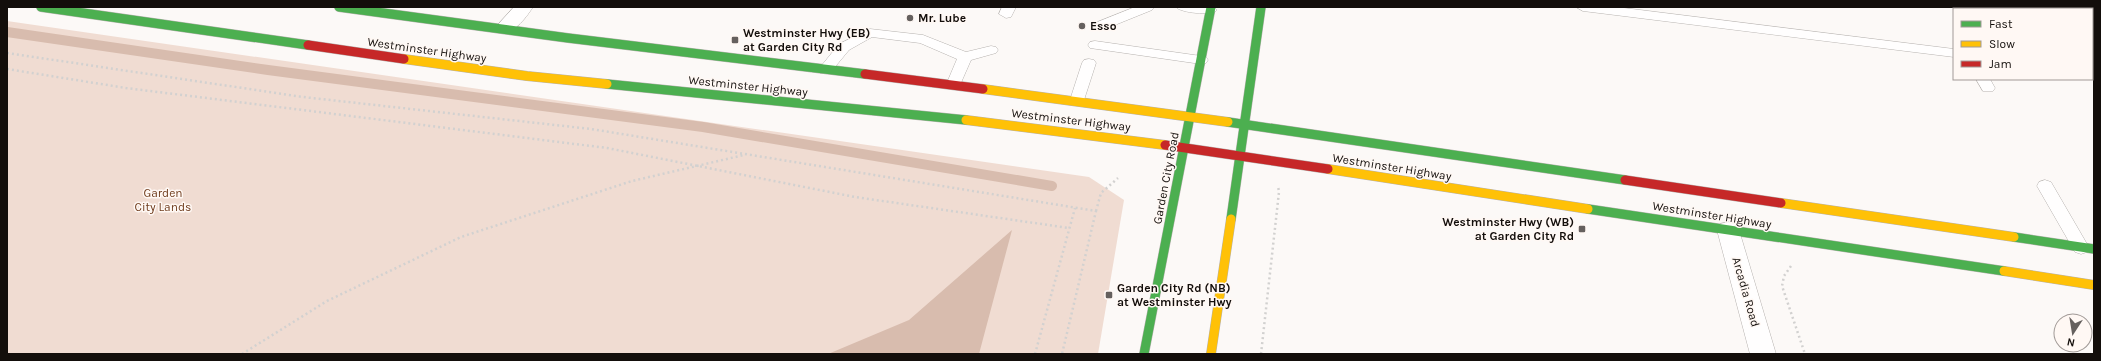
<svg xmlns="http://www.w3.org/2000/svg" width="2101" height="361" font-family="Karla,sans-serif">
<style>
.green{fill:#f0dcd2}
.water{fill:#d8bcae}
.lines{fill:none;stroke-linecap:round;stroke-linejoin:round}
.stream{stroke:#d8bcae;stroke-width:10}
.lane-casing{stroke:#b6b2af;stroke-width:1}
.street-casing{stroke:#b6b2af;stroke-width:1}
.fast-casing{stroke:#b6b2af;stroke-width:10}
.slow-casing{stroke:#b6b2af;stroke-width:10}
.jam-casing{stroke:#b6b2af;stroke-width:10}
.path{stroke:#d2d1d0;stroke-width:2.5;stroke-dasharray:2 3;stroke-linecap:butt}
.lane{fill:#fffefe;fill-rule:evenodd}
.street{fill:#fffefe;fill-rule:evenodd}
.fast{stroke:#4caf50;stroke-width:9}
.slow{stroke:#ffc107;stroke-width:9}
.jam{stroke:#c62828;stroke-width:9}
.poi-dot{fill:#65605e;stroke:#fff8f4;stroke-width:1.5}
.labels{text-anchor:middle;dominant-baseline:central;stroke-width:3;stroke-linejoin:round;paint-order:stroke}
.poi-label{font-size:12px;font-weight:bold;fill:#130e0b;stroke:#fff8f4;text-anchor:start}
.street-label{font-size:12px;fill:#130e0b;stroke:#fff8f4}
.park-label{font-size:12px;fill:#6f3c1d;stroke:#fff8f4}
</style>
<rect width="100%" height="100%" fill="#fcf9f7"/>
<!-- green -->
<path class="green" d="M7,21L1089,177L1124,200L1098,354H7Z"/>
<!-- water -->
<path class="water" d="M1012,230L979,354H828L909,320Z"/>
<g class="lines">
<!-- stream -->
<path class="stream" d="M7,32L268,70L703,127L1052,186"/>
<defs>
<path id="lane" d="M1002,7H1016L1011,17L1006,18L999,14Z
M1135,7H1154L1152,10L1105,29L1100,30L1093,26L1095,23Z
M1176,7H1214L1217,10C1212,16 1180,13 1176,7Z
M1576,7H1616L1954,49V57L1583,11Z
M870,29L923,35L966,52L991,46L996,47L998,50L996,53L971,60L960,85L958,88H948L946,85L957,59L920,43L872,37L849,50L830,73H820L818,70L839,44Z
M1095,41L1201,56L1206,57L1208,60L1206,63L1201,64L1090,48L1088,45L1090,42Z
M1089,59L1094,60L1096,63L1084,100L1082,103H1072L1070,100L1082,63L1084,60Z
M2092,65H2094V75L2092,74Z
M1976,79H1990L1995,88L1993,91H1983Z
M2045,180L2051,182L2087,244L2089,248L2087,252L2081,254L2075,252L2037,186L2039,182Z"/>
<path id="street" d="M514,7H533C525,19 513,36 497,32L495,28Z
M1728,222L1736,224L1739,230L1776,354H1750L1717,230L1720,224Z"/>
<path id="fast" d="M41,7L308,45
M339,7L568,38L865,74
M607,84L966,120
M1228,122L1625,180
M1588,209L2004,271
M1231,219L1261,7
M2014,237L2094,249
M1144,354L1211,7"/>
<path id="slow" d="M404,59L527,76L607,84
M983,89L1228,122
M966,120L1165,145
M1328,169L1588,209
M1781,203L2014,237
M2004,271L2094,285
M1211,354L1231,219"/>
<path id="jam" d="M308,45L404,59
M865,74L983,89
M1165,145L1328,169
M1625,180L1781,203"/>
</defs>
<!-- lane casing -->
<use href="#lane" class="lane-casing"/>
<!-- street casing -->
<use href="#street" class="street-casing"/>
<!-- fast casing -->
<use href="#fast" class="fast-casing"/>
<!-- slow casing -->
<use href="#slow" class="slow-casing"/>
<!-- jam casing -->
<use href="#jam" class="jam-casing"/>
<!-- path -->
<path class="path" d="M7,53L303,97L591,129L1096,211L1062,354
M7,69L126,88L607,148L855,197L1069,228
M1096,211L1101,193L1118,178
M1791,266L1784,276L1782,286L1805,354
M242,354L327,301L461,237L632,181L744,155
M1035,354L1075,208
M1261,354L1279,192L1278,186"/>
<!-- lane -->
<use href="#lane" class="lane"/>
<!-- street -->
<use href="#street" class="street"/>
<!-- fast -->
<use href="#fast" class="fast"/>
<!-- slow -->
<use href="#slow" class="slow"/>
<!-- jam -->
<use href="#jam" class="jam"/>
</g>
<!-- markers -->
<g class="poi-dot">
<circle cx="910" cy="18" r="4"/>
<circle cx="1082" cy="26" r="4"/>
<rect x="731" y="36" width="8" height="8" rx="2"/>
<rect x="1578" y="225" width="8" height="8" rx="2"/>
<rect x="1105" y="291" width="8" height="8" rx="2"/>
</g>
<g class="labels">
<!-- poi labels -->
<g class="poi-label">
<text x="918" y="18">Mr. Lube</text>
<text x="1090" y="26">Esso</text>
<text x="743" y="33">Westminster Hwy (EB)<tspan x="743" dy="14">at Garden City Rd</tspan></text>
<text x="1574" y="222" text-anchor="end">Westminster Hwy (WB)<tspan x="1574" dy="14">at Garden City Rd</tspan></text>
<text x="1117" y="288">Garden City Rd (NB)<tspan x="1117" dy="14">at Westminster Hwy</tspan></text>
</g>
<!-- street labels -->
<g class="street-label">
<text transform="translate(427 50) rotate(8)">Westminster Highway</text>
<text transform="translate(748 86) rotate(6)">Westminster Highway</text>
<text transform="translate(1071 120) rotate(7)">Westminster Highway</text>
<text transform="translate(1392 167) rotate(9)">Westminster Highway</text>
<text transform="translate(1166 178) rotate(-79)">Garden City Road</text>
<text transform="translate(1712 215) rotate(9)">Westminster Highway</text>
<text transform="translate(1746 292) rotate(74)">Arcadia Road</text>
</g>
<!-- park labels -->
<g class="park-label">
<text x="163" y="193">Garden<tspan x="163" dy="14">City Lands</tspan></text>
</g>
</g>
<!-- border -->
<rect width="2101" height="361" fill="none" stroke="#130e0b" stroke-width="16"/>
<!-- legend -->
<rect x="1953" y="8" width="140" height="72" fill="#fff8f4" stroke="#a19a97"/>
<rect x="1961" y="21" width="20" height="6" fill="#4caf50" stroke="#a19a97"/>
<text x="1989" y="28" font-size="12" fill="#130e0b">Fast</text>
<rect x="1961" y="41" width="20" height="6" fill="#ffc107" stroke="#a19a97"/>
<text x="1989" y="48" font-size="12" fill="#130e0b">Slow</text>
<rect x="1961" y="61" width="20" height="6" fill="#c62828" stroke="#a19a97"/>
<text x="1989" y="68" font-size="12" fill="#130e0b">Jam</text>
<!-- north arrow -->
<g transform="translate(2073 333) rotate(192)"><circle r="19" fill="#fff8f4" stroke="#a19a97"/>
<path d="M0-3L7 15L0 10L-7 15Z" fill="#65605e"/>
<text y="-6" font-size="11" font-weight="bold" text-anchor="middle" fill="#130e0b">N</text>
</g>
</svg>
